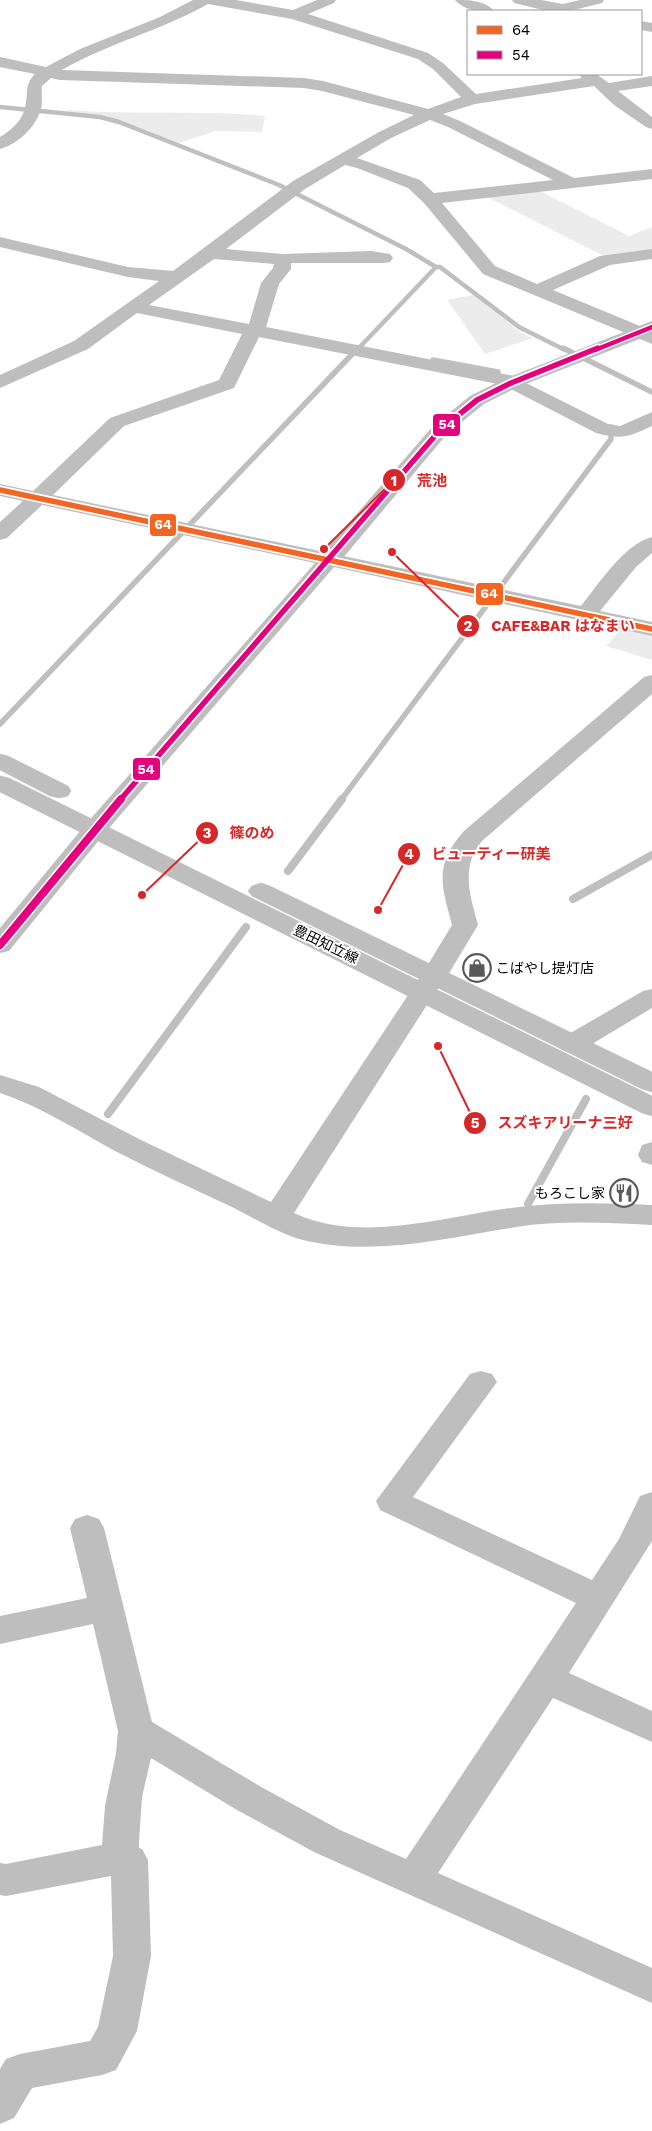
<svg xmlns="http://www.w3.org/2000/svg" width="652" height="2131" font-family="'Work Sans','Noto Sans JP',sans-serif">
<style>
.green{fill:#ececec}
.lines{fill:none;stroke-linecap:round;stroke-linejoin:round}
.stream-far2{stroke:#bfbfbf;stroke-width:4.5}
.stream-far1{stroke:#bfbfbf;stroke-width:5.5}
.stream{stroke:#bfbfbf;stroke-width:8}
.primary-casing{stroke:#dbdbdb;stroke-width:1}
.minor{fill:#bebebe;fill-rule:evenodd}
.tertiary{fill:#bebebe;fill-rule:evenodd}
.primary{fill:#bebebe;fill-rule:evenodd}
.bus-1-casing{stroke:#fff;stroke-width:9}
.bus-2-far2-casing{stroke:#fff;stroke-width:7}
.bus-2-far1-casing{stroke:#fff;stroke-width:9}
.bus-2-casing{stroke:#fff;stroke-width:11}
.bus-1{stroke:#f26522;stroke-width:5.5}
.bus-2-far2{stroke:#e5007d;stroke-width:4.5}
.bus-2-far1{stroke:#e5007d;stroke-width:5.5}
.bus-2{stroke:#e5007d;stroke-width:8}
.labels{text-anchor:middle;dominant-baseline:central;stroke-width:4;stroke-linejoin:round;paint-order:stroke}
.street-label{font-size:14px;fill:#000;stroke:#fff}
.poi-label{font-size:14px;fill:#000;stroke:#fff;text-anchor:start}
.leader{fill:none;stroke:#d62828;stroke-width:2}
.callout-dot{fill:#d62828;stroke:#fff;stroke-width:2}
.mark-label{font-size:15px;text-anchor:middle;font-weight:bold;fill:#fff}
.callout-label{font-size:15px;text-anchor:middle;font-weight:bold;fill:#d62828;stroke:#fff;stroke-width:4;stroke-linejoin:round;paint-order:stroke}
.line-badge{stroke:#fff;stroke-width:2}
.badge-label{font-size:14px;text-anchor:middle;font-weight:bold;fill:#fff}
</style>
<rect width="100%" height="100%" fill="#fff"/>
<!-- green -->
<path class="green" d="M68,110C134,115 199,110 265,116L262,132L216,131L179,143L107,116L67,111Z
M540,191L629,236L652,227V251L604,256L485,196Z
M473,295L523,334L533,338L485,354L447,300Z
M624,626L652,634V660L606,646Z"/>
<g class="lines">
<!-- stream-far2 -->
<path class="stream-far2" d="M0,107L100,117L119,122L279,185L406,249L436,267L357,350
M436,267H440L519,327L565,350"/>
<!-- stream-far1 -->
<path class="stream-far1" d="M563,348L652,392
M433,360L498,372
M0,724L358,348
M341,800L611,439V427"/>
<!-- stream -->
<path class="stream" d="M288,871L342,799
M573,899L652,855
M108,1114L246,927
M528,1204L586,1099"/>
<defs>
<path id="primary" d="M0,754L8,756L68,786L71,791L68,796L59,798L50,796L0,770Z
M0,776L9,778L652,1096V1116L642,1113L0,792Z
M261,883L270,886L652,1072V1092L642,1089L252,896L248,891L252,886Z"/>
</defs>
<!-- primary casing -->
<use href="#primary" class="primary-casing"/>
<!-- minor -->
<path class="minor" d="M193,0H236L293,10L317,0H336L334,3L308,14L428,53L443,63L476,94L582,78L578,74H596L609,83L652,76V86L618,91L652,117V129L646,127L614,105L594,86L475,104L443,114L460,121L574,178L652,169V179L442,203L495,266L537,284L600,256L652,249V259L610,265L553,290L652,331V344L483,274L424,203L408,188L357,168L345,165L305,189L226,249L283,254L371,251L390,254L393,258L390,262L384,263H291V269L279,284L266,327L524,378L526,383L608,424L620,426L652,412V426C628,437 623,440 596,433L503,385L259,337L234,388L124,426L53,495L581,606C598,585 624,544 652,537V553L636,567L600,611L652,622V636L334,567L104,834L9,951L0,953V928L86,824L315,563L42,505L7,538L0,540V522L23,501L0,496V484L33,491L110,418L219,380L242,334L137,313L88,349L0,388V375L74,341L159,281L128,277L0,247V237L128,267L173,271L293,181L379,132L414,115L322,91L304,88L60,80L51,78L42,86C41,94 43,101 41,109C36,127 17,145 0,149V137C13,129 24,119 26,103C28,91 25,84 35,74L0,67V57L46,67L80,49L160,17ZM208,4L292,19L418,59L433,69L461,97L428,109L323,81L304,78L62,70C109,43 162,30 208,4ZM430,120L448,127L553,180L434,193L420,180L357,158L391,138ZM214,259L274,264L273,268L261,283L249,324L149,305Z
M455,0C468,0 485,0 494,11C481,12 464,11 455,0Z
M512,0H541L563,4L580,0H604L602,3L570,11H547L514,3Z
M641,21L652,23V32L641,30Z
M652,675V694L482,841C460,867 470,895 478,925L448,975L432,997L294,1213C362,1245 448,1215 519,1207C563,1202 607,1203 652,1205V1225C606,1223 561,1220 516,1227C445,1238 374,1257 303,1240C279,1234 256,1219 234,1208C194,1189 154,1171 115,1151C78,1131 40,1106 0,1093V1075L39,1087L141,1140L271,1202L424,971L452,925C441,884 434,865 464,831L644,677Z
M652,989V1008L582,1050L572,1053L562,1050L558,1044L562,1038L643,991Z
M652,1142V1165L642,1162L638,1155L642,1145Z
M481,1371L492,1374L497,1382L413,1497L592,1580L619,1539L640,1496L652,1492V1541L569,1673L652,1711V1742L553,1698L438,1873L652,1968V2003L314,1852L237,1810L151,1758L142,1797L139,1841V1848L142,1849L148,1860L151,1956L137,2031L116,2070L102,2075L32,2088L14,2118L0,2124V2069L6,2059L20,2054L90,2041L98,2027L113,1956L111,1876L6,1896L0,1895V1863L6,1864L102,1845L105,1806L116,1753L118,1731L93,1624L0,1644V1616L87,1598L70,1528L75,1519L87,1515L99,1519L104,1528L152,1722L263,1788L340,1830L406,1859L576,1603L380,1510L376,1501L470,1374Z"/>
<!-- tertiary -->
<path class="tertiary" d="M652,321V334L518,387L484,404L447,434L337,565L329,566L321,565L318,560L321,555L433,426L470,396L504,379Z"/>
<!-- primary -->
<use href="#primary" class="primary"/>
<defs>
<path id="bus-1" d="M0,490L652,629"/>
<path id="bus-2-far2" d="M595,350L652,327"/>
<path id="bus-2-far1" d="M120,800L440,430L477,400L511,383L598,348"/>
<path id="bus-2" d="M0,945L121,799"/>
</defs>
<!-- bus-1 casing -->
<use href="#bus-1" class="bus-1-casing"/>
<!-- bus-2-far2 casing -->
<use href="#bus-2-far2" class="bus-2-far2-casing"/>
<!-- bus-2-far1 casing -->
<use href="#bus-2-far1" class="bus-2-far1-casing"/>
<!-- bus-2 casing -->
<use href="#bus-2" class="bus-2-casing"/>
<!-- bus-1 -->
<use href="#bus-1" class="bus-1"/>
<!-- bus-2-far2 -->
<use href="#bus-2-far2" class="bus-2-far2"/>
<!-- bus-2-far1 -->
<use href="#bus-2-far1" class="bus-2-far1"/>
<!-- bus-2 -->
<use href="#bus-2" class="bus-2"/>
</g>
<!-- icons -->
<defs>
<symbol id="shop-ring" viewBox="-11 -11 22 22"><circle r="9.5" fill="#fff" stroke="#595959" stroke-width="1.5"/><path d="M-5-2.5h2.3a2.7 3.5 0 0 1 5.4 0H5L5.5 6h-11ZM-1.5-2.5h3a1.5 2.3 0 0 0-3 0Z" fill="#595959"/></symbol>
<symbol id="restaurant-ring" viewBox="-11 -11 22 22"><circle r="9.5" fill="#fff" stroke="#595959" stroke-width="1.5"/><path d="M-5-6h1v4h1v-4h1v4h1v-4h1v5L-1.5 .5V6h-2V.5L-5-1ZM5-6V6H3V1.5H1.5Q1.5-4 5-6Z" fill="#595959"/></symbol>
</defs>
<g fill-rule="evenodd">
<use href="#shop-ring" x="461" y="952" width="32" height="32"/>
<use href="#restaurant-ring" x="608" y="1177" width="32" height="32"/>
</g>
<g class="labels">
<!-- street labels -->
<g class="street-label">
<text transform="translate(326 944) rotate(26)">豊田知立線</text>
</g>
<!-- poi labels -->
<g class="poi-label">
<text x="496" y="968">こばやし提灯店</text>
<text x="605" y="1193" text-anchor="end">もろこし家</text>
</g>
</g>
<!-- callouts -->
<path class="leader" d="M324 549L394 480M392 552L468 626M142 895L207 833M378 910L409 854M438 1046L475 1123"/>
<g class="callout-dot">
<circle cx="324" cy="549" r="5"/>
<circle cx="392" cy="552" r="5"/>
<circle cx="142" cy="895" r="5"/>
<circle cx="378" cy="910" r="5"/>
<circle cx="438" cy="1046" r="5"/>
<circle cx="394" cy="480" r="12"/>
<circle cx="468" cy="626" r="12"/>
<circle cx="207" cy="833" r="12"/>
<circle cx="409" cy="854" r="12"/>
<circle cx="475" cy="1123" r="12"/>
</g>
<g class="mark-label">
<text x="394" y="486">1</text>
<text x="468" y="631">2</text>
<text x="207" y="838">3</text>
<text x="409" y="859">4</text>
<text x="475" y="1128">5</text>
</g>
<g class="callout-label">
<text x="432" y="486">荒池</text>
<text x="563" y="631">CAFE&amp;BAR はなまい</text>
<text x="252" y="838">篠のめ</text>
<text x="491" y="859">ビューティー研美</text>
<text x="565" y="1128">スズキアリーナ三好</text>
</g>
<g class="line-badge">
<rect x="432" y="413" width="29" height="24" rx="5" fill="#e5007d"/>
<rect x="149" y="513" width="28" height="24" rx="5" fill="#f26522"/>
<rect x="475" y="582" width="29" height="24" rx="5" fill="#f26522"/>
<rect x="132" y="757" width="29" height="24" rx="5" fill="#e5007d"/>
</g>
<g class="badge-label">
<text x="447" y="429">54</text>
<text x="163" y="529">64</text>
<text x="489" y="598">64</text>
<text x="146" y="774">54</text>
</g>
<!-- legend -->
<rect x="467" y="10" width="175" height="65" fill="#ffffff" stroke="#999999"/>
<rect x="477" y="26" width="25" height="8" fill="#f26522" stroke="#999999"/>
<text x="512" y="35" font-size="15" fill="#000000">64</text>
<rect x="477" y="51" width="25" height="8" fill="#e5007d" stroke="#999999"/>
<text x="512" y="60" font-size="15" fill="#000000">54</text>
</svg>
